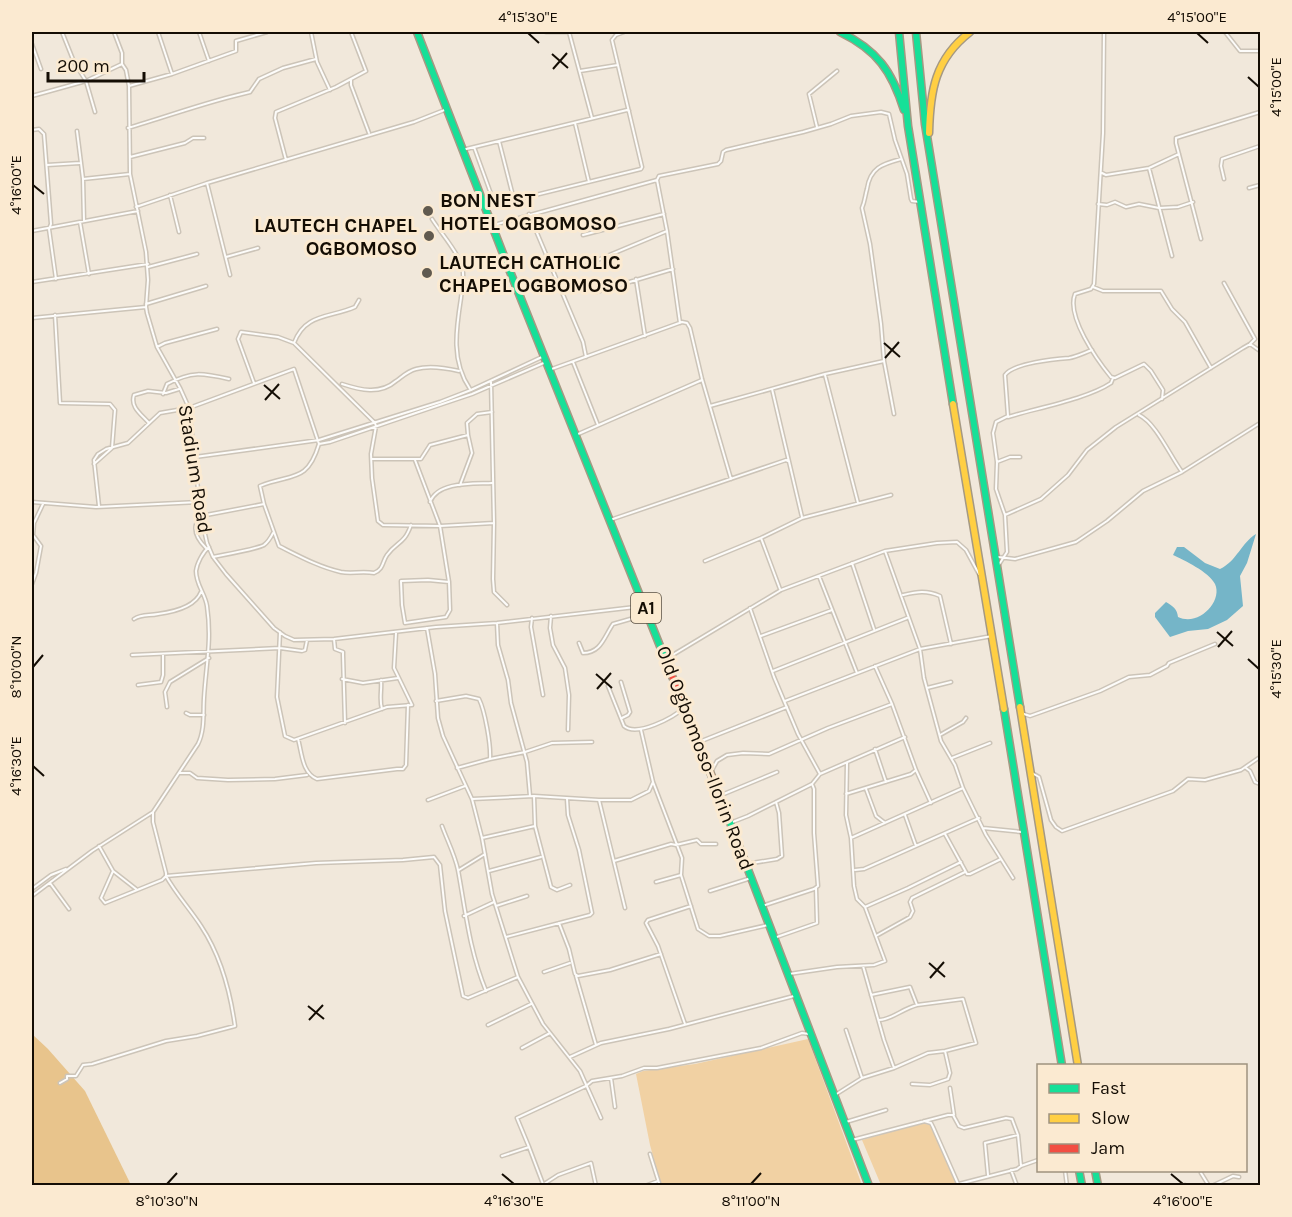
<svg xmlns="http://www.w3.org/2000/svg" width="1292" height="1217" font-family="Karla,sans-serif">
<style>
.green{fill:#f1d1a3}
.forest{fill:#e8c48c}
.water{fill:#75b5c8}
.lines{fill:none;stroke-linecap:round;stroke-linejoin:round}
.street-casing{stroke:#ccc4b8;stroke-width:5}
.fast-casing{stroke:#a59983;stroke-width:9}
.slow-casing{stroke:#a59983;stroke-width:9}
.jam-casing{stroke:#a59983;stroke-width:9}
.street{stroke:#fdfcfa;stroke-width:2}
.fast{stroke:#16e098;stroke-width:6}
.slow{stroke:#ffcf43;stroke-width:6}
.jam{stroke:#f24e42;stroke-width:6}
.ticks{fill:none;stroke:#140d04;stroke-width:2}
.poi-dot{fill:#615a4f;stroke:#fbead1;stroke-width:2}
.labels{text-anchor:middle;dominant-baseline:central;stroke-width:6;stroke-linejoin:round;paint-order:stroke}
.shield{fill:#fbead1;stroke:#594f42;stroke-width:1.5}
.shield-label{font-size:18px;font-weight:bold;fill:#140d04}
.poi-label{font-size:20px;font-weight:bold;fill:#140d04;stroke:#fbead1;text-anchor:start}
.street-label{font-size:20px;fill:#140d04;stroke:#fbead1}
.neatline{fill:none;stroke:#140d04;stroke-width:2}
.ticks-label{font-size:15px;text-anchor:middle;fill:#140d04}
</style>
<rect width="100%" height="100%" fill="#f1e8db"/>
<!-- green -->
<path class="green" d="M808,1039L862,1185H661L650,1145L636,1074L643,1071L695,1064Z
M921,1123L930,1125L933,1130L956,1183L944,1186L881,1185L862,1140Z"/>
<!-- forest -->
<path class="forest" d="M32,1034L48,1049L85,1091L131,1185H32Z"/>
<!-- water -->
<path class="water" d="M1256,534L1247,563L1240,576L1243,606L1227,620L1208,629L1188,631L1170,637L1155,617V613L1166,602C1173,606 1177,609 1178,617C1199,627 1223,601 1215,584C1209,572 1184,560 1173,555L1177,547H1184L1205,563L1220,569C1237,561 1241,543 1256,534Z"/>
<g class="lines">
<defs>
<path id="street" d="M62,32L74,62L86,81L95,112
M114,32L122,53V64L126,70L129,86L130,174L146,252L148,280L146,307L147,313L157,347L180,388L189,408L201,516L207,543L213,557L226,574L274,628L285,636L294,640L334,639L436,627L497,623L644,606
M158,32L172,74
M199,32L209,61
M311,32L317,62L330,90
M546,32H570
M569,32L592,118
M1104,32L1103,133L1094,284L1091,289L1075,294C1066,316 1097,360 1111,377L1115,378L1144,364L1151,371L1163,390L1162,399
M1225,32L1240,51H1260
M32,44L41,69
M580,71L618,65
M351,80V85L369,133
M129,86L172,74L236,51V41L267,32
M32,96L86,81L122,64
M575,123L589,182
M817,127L809,94L837,71
M128,128C169,116 209,101 250,92L259,79L283,68L316,59
M32,130L39,129L44,134L51,224L49,229L56,279
M77,131L83,179L84,221
M499,141L514,200
M474,147L495,205L641,169L642,167L612,40L616,35L624,32
M462,150L627,110L629,111
M130,157L185,143L193,138H204
M286,160L275,118L276,112L336,87L366,71L351,32
M47,165L80,163
M1149,168L1172,256
M1102,173L1106,175L1149,168L1179,154
M83,179L130,174
M1224,179L1221,166L1222,159L1260,146
M657,180L667,231L680,323
M207,183L230,275
M1249,188L1260,185
M170,195L179,232
M1098,204L1107,205L1115,202L1126,207L1139,204L1159,208L1178,207L1193,202
M136,207L207,183L414,122L447,109
M529,214L583,342L586,357
M432,219C440,232 458,252 462,266C465,276 462,288 461,298C456,330 451,361 470,389
M80,222L89,274
M494,225L657,180L659,176L718,164L721,161L723,152L726,150L803,132L831,124L851,116L881,112L889,114L895,140L907,174L911,199L912,201L920,202
M32,231L138,211
M583,235L664,214
M1201,239L1176,143V138L1260,112
M226,257L258,248
M588,264L667,231
M148,267L197,254
M636,279L645,336
M32,282L148,264
M1224,283L1255,339L1250,344
M1093,287L1103,291H1161L1172,309L1185,322L1211,368
M596,292L673,269
M146,304L206,286
M55,315L60,403L110,404L115,410L112,448L94,464
M32,318L146,307
M294,343C305,313 330,318 355,307L359,300
M157,347L165,343L217,329
M573,362L598,425
M549,370L682,322L687,323L690,328L702,379L731,479
M825,375L858,503
M491,381L494,523L493,579L494,592L507,605
M254,383L238,339L241,332L278,337L294,343L375,423L376,426L371,454L372,478L378,521L383,525L440,526L494,523
M342,384C360,390 380,395 396,381C403,376 408,371 416,369C430,365 446,368 459,371
M772,389L802,517
M163,394L167,384C192,371 202,373 229,379
M710,406L825,374L884,361
M894,414L884,361L881,324L870,244L862,208C865,201 865,196 867,189C870,168 882,164 901,159
M1139,415C1156,423 1170,456 1182,472L1260,423
M1008,417C1037,408 1087,399 1111,383L1113,378
M149,423C141,414 130,407 134,395L148,391L166,393L179,389
M576,435L702,380
M319,444L330,442L472,394L546,362
M195,457L319,440L440,402L471,390L544,356
M372,459H421L430,445L468,435
M415,460L440,526L449,582L450,610L446,617L405,623L402,605L401,581L428,580L449,582
M997,462L1010,457H1020
M460,485L472,453L468,435L467,423L477,414L492,412
M32,502L96,507L199,502
M430,502C438,481 474,484 492,483
M99,506L94,460L98,454L106,449L128,443L160,413L189,408L294,369L319,444C307,484 291,473 260,486L264,504
M1005,515L996,489L997,462L993,433L996,422L1008,416L1005,375C1014,363 1054,359 1069,358C1076,357 1084,353 1092,350
M610,520L786,460L788,461
M761,538L780,589
M206,548C197,539 190,528 201,516L264,504L279,546C299,556 319,567 341,572C351,574 362,571 374,573C384,569 382,562 387,555C397,541 404,545 411,525
M885,551L920,649L924,678L941,741L955,765L963,788L986,835L1013,878
M213,557C223,555 257,549 264,545C268,542 271,537 273,533
M998,557L1015,559L1076,542L1107,521L1143,491L1182,472
M705,561L761,538L802,518L891,495
M852,563L874,629
M998,566L1007,552L1005,515L1041,499L1068,475L1087,450L1116,427L1243,348L1250,344L1260,351
M819,576L857,673
M32,584L36,573L41,546L33,535L34,523L43,504
M903,595C917,592 926,590 940,596L951,644
M750,608L774,677L798,734L820,774
M551,616L550,628L553,645L565,668L569,695L568,730
M532,618L531,627L543,695
M134,619C142,614 149,616 158,614C173,612 195,607 201,592
M497,623L498,645L508,680L511,703L527,762L530,796
M427,628L435,674L438,718L443,736L472,799L482,838L492,894L518,977L543,1024L580,1071L601,1118
M280,632L277,697L285,736L294,740L387,707L412,705L394,668L396,633
M761,636L832,610
M334,639L335,649L343,652V655L345,723
M579,643L583,653C601,653 604,637 613,624L648,614
M132,655L280,648L302,651L305,650L307,640
M666,659L781,590L885,551L937,543L957,542L966,550L979,574
M773,671L907,618
M342,679L363,683L398,678
M381,680C382,691 379,699 382,709
M621,682L630,712L628,715L622,718
M138,685L161,682L163,675V654
M608,686L624,726C637,737 673,718 685,707
M927,688L951,682
M436,701L466,696L479,699C485,711 491,745 490,759
M785,701L920,649L992,636
M167,707L165,692L170,682L209,658
M186,713L190,715H204
M1021,713L1030,716L1100,691L1129,677L1150,675L1167,666L1169,663L1215,644
M641,730L653,782L682,858L681,875L698,929L709,936H720L768,925
M940,735L963,722L966,718
M298,739C302,753 302,773 317,779L397,769H403L406,765L408,705
M699,742L787,707
M875,749L886,782
M952,758L990,743
M457,768L490,759L525,752L552,743L592,742
M1246,768L1250,771L1255,782L1260,784
M712,770L717,761L727,755L743,753L769,754L828,728L892,704
M916,770L931,803
M180,773H190L197,778L228,780L275,779L307,775
M1032,773L1039,777L1051,820L1056,827L1062,831L1173,791L1188,779L1205,780L1241,770L1260,757
M866,789L876,816L885,823
M846,794L911,774L916,770L892,704L875,666
M534,796L535,826L551,887L557,890L570,885
M719,796L777,772
M472,799L534,796L599,800H631L649,791L653,782
M428,800L465,786
M599,800L625,908
M905,815L916,846
M730,823L748,816L812,784L820,774L905,737
M442,826C447,840 455,855 458,870C466,913 469,949 486,991
M983,828L1022,832
M945,834L967,874H970L1001,859
M482,838L535,826
M851,838L963,788
M99,846L113,871L101,898L105,903L162,880L166,876V873L153,822V812
M614,861L671,844L676,845L697,840L701,844H716
M746,864L777,859L782,856L779,813L776,802
M459,870L485,854
M855,870L864,869L979,818
M113,871L136,889
M489,871L541,857
M656,882L681,875
M50,883L69,909
M32,889L51,875L66,869
M710,891L751,878
M32,896L92,851L153,812L198,744C205,730 203,713 204,698C206,664 212,641 207,606C205,593 196,585 196,571C197,563 203,552 209,547
M496,906L527,896
M762,906L814,889L818,886L814,833V789L812,784
M865,907L908,888L961,862
M464,916L494,902
M559,923L569,949L575,974L578,976L610,970L661,954
M876,936L910,917L913,911L910,902L912,898L965,872
M506,937L590,915L592,913L579,850L568,815L567,799
M774,938L817,923L816,888
M863,966L884,1040L894,1068
M544,972L570,963
M789,974L837,967L874,965L885,961L865,907L857,899L854,886L851,838L846,815L847,763
M576,976L596,1045
M879,1020C891,1020 902,1009 917,1005
M685,1024L658,946L646,923L648,920L691,906
M488,1025L531,1004
M846,1030L862,1078
M522,1048L550,1033
M570,1057L601,1043L669,1029L794,996
M611,1078L615,1107
M60,1083L67,1079V1076H76L83,1065L92,1064L166,1041L197,1036L235,1026C230,990 221,956 201,926C190,909 176,894 166,876L316,863L403,860L434,857L440,865L445,911L463,996L468,998L518,977
M912,1084L930,1085L948,1079L950,1073L945,1051
M950,1088L954,1115
M835,1095L862,1078L894,1068L928,1053L945,1051L976,1043L963,999L917,1005L910,987L871,995
M924,1121L931,1123L933,1127L959,1186
M846,1122L886,1110
M852,1140L948,1115H953L959,1126L964,1128L1006,1118L1012,1119L1018,1135L1021,1166L1017,1169L951,1186
M529,1147L543,1184
M650,1154L660,1186
M502,1156L529,1147L517,1118L586,1086L592,1081L622,1076L644,1068H657L761,1048L802,1033L809,1034
M1021,1166L1038,1160
M1011,1170L1017,1186
M1065,1170L1067,1186
M1201,1173L1209,1186
M988,1175L985,1143L1018,1135
M1185,1185V1186
M541,1186L558,1175L591,1163L596,1186
M645,1186L658,1181
M1212,1186L1233,1176L1239,1177"/>
<path id="fast" d="M417,32L507,264L670,671
M840,32C877,50 892,71 904,110
M899,32L908,126L953,404
M916,32L925,124L1020,707
M1004,709L1062,1066
M726,812L869,1186
M1079,1170L1082,1186
M1095,1170L1098,1186"/>
<path id="slow" d="M929,133C930,91 935,59 970,32
M953,404L1004,709
M1020,707L1078,1066"/>
<path id="jam" d="M670,671L726,812"/>
</defs>
<!-- street casing -->
<use href="#street" class="street-casing"/>
<!-- fast casing -->
<use href="#fast" class="fast-casing"/>
<!-- slow casing -->
<use href="#slow" class="slow-casing"/>
<!-- jam casing -->
<use href="#jam" class="jam-casing"/>
<!-- street -->
<use href="#street" class="street"/>
<!-- fast -->
<use href="#fast" class="fast"/>
<!-- slow -->
<use href="#slow" class="slow"/>
<!-- jam -->
<use href="#jam" class="jam"/>
</g>
<!-- ticks -->
<path class="ticks" d="M528,33L539,43M1197,33L1208,43M552,54L568,68M553,69L567,53M1248,77L1259,87M33,185L44,194M884,343L900,357M885,358L899,342M264,385L280,399M265,400L279,384M1217,632L1233,646M1218,647L1232,631M1248,659L1259,669M33,667L43,655M596,674L612,688M597,689L611,673M33,766L44,776M929,963L945,977M930,978L944,962M308,1006L324,1019M309,1020L323,1005M502,1174L514,1184M1171,1174L1183,1184M167,1184L177,1173M751,1184L761,1173"/>
<!-- markers -->
<g class="poi-dot">
<circle cx="428" cy="211" r="6"/>
<circle cx="429" cy="236" r="6"/>
<circle cx="427" cy="273" r="6"/>
</g>
<g class="labels">
<!-- shield labels -->
<rect class="shield" x="631" y="593" width="30" height="30" rx="4.5"/>
<g class="shield-label">
<text x="646" y="608">A1</text>
</g>
<!-- poi labels -->
<g class="poi-label">
<text x="440" y="200">BON NEST<tspan x="440" dy="23">HOTEL OGBOMOSO</tspan></text>
<text x="417" y="225" text-anchor="end">LAUTECH CHAPEL<tspan x="417" dy="23">OGBOMOSO</tspan></text>
<text x="439" y="262">LAUTECH CATHOLIC<tspan x="439" dy="23">CHAPEL OGBOMOSO</tspan></text>
</g>
<!-- street labels -->
<g class="street-label">
<text transform="translate(195 469) rotate(81)">Stadium Road</text>
<text transform="translate(705 758) rotate(69)">Old Ogbomoso-Ilorin Road</text>
</g>
</g>
<!-- border -->
<rect width="1292" height="1217" fill="none" stroke="#fbead1" stroke-width="66"/>
<!-- legend -->
<rect x="1037" y="1064" width="210" height="108" fill="#fbead1" stroke="#9f927f" stroke-width="1.5"/>
<rect x="1049" y="1084" width="30" height="9" fill="#16e098" stroke="#9f927f" stroke-width="1.5"/>
<text x="1091" y="1094" font-size="18" fill="#140d04">Fast</text>
<rect x="1049" y="1114" width="30" height="9" fill="#ffcf43" stroke="#9f927f" stroke-width="1.5"/>
<text x="1091" y="1124" font-size="18" fill="#140d04">Slow</text>
<rect x="1049" y="1144" width="30" height="9" fill="#f24e42" stroke="#9f927f" stroke-width="1.5"/>
<text x="1091" y="1154" font-size="18" fill="#140d04">Jam</text>
<!-- scale -->
<path d="M48 72v9h96v-9" fill="none" stroke="#140d04" stroke-width="3"/>
<text x="57" y="72" font-size="18" fill="#140d04" stroke="#fbead1" stroke-width="4.5" paint-order="stroke">200 m</text>
<rect x="33" y="33" width="1226" height="1151" class="neatline"/>
<g class="ticks-label">
<text x="528" y="22">4°15'30"E</text>
<text x="1197" y="22">4°15'00"E</text>
<text transform="translate(1276 87) rotate(-90)" y="5">4°15'00"E</text>
<text transform="translate(16 185) rotate(-90)" y="5">4°16'00"E</text>
<text transform="translate(16 667) rotate(-90)" y="5">8°10'00"N</text>
<text transform="translate(1276 669) rotate(-90)" y="5">4°15'30"E</text>
<text transform="translate(16 766) rotate(-90)" y="5">4°16'30"E</text>
<text x="167" y="1206">8°10'30"N</text>
<text x="514" y="1206">4°16'30"E</text>
<text x="751" y="1206">8°11'00"N</text>
<text x="1183" y="1206">4°16'00"E</text>
</g>
</svg>
